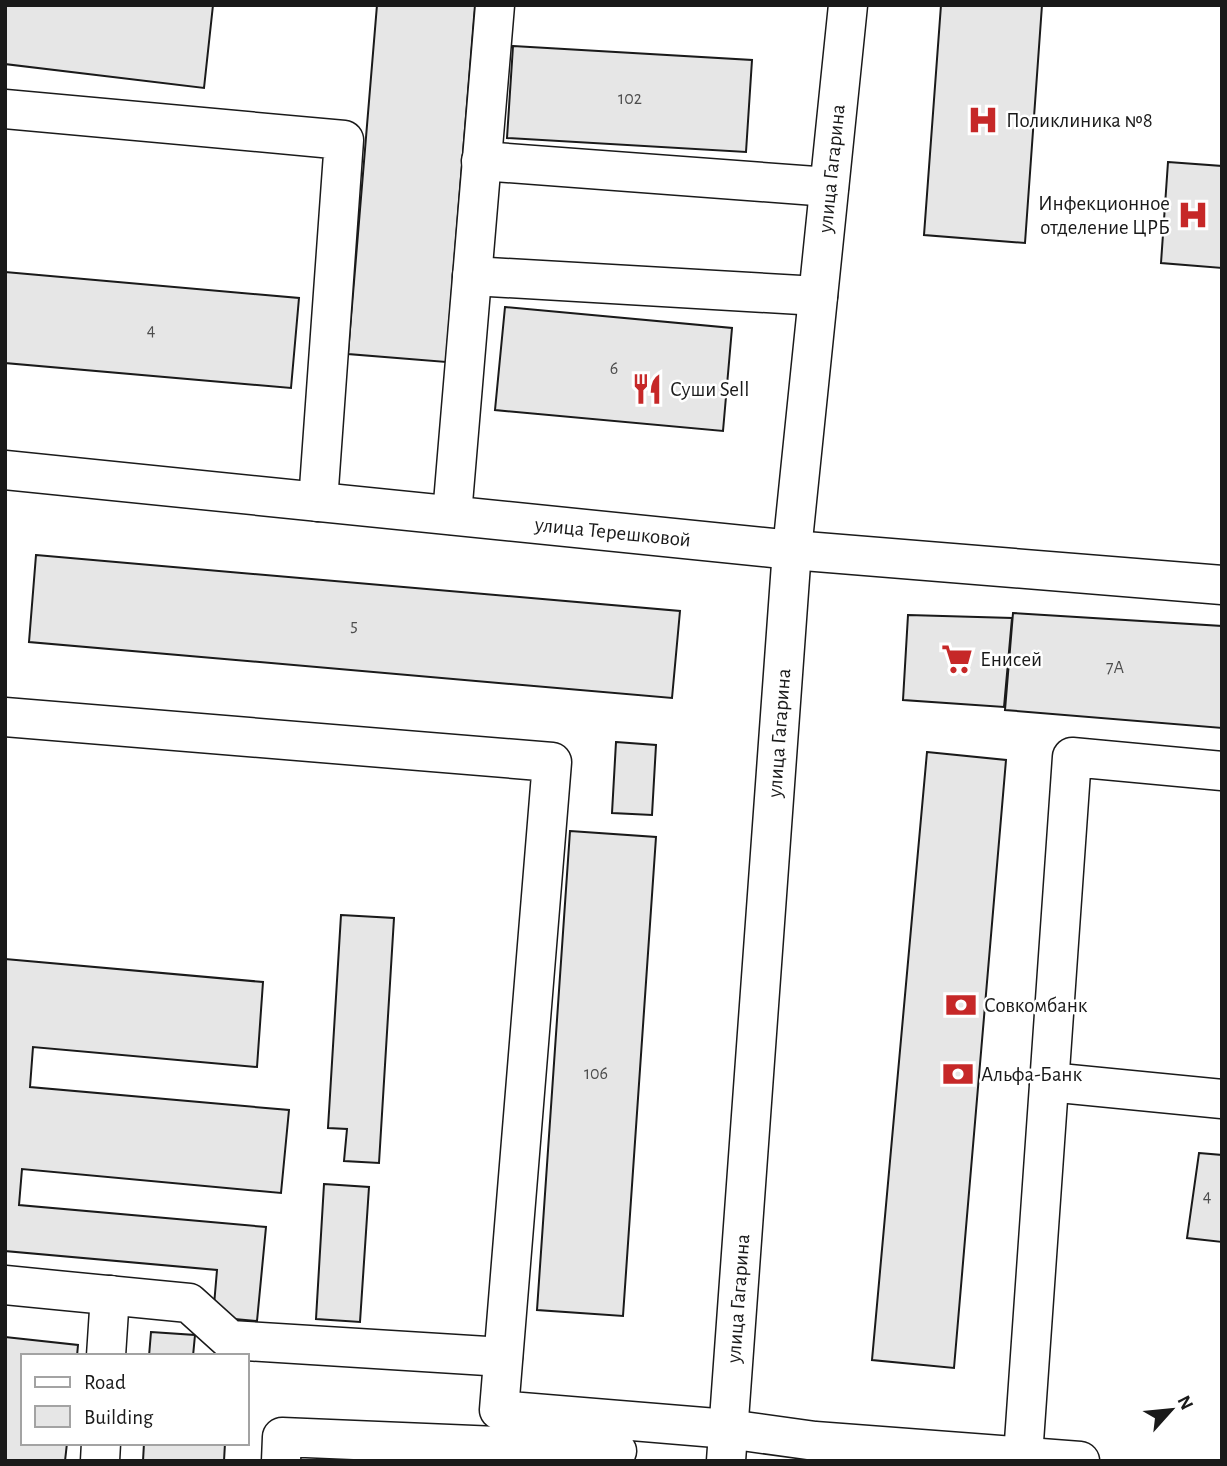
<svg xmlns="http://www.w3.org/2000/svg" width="1227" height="1466" font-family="'Alegreya Sans',sans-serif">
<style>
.building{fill:#e6e6e6;stroke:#1a1a1a;stroke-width:2}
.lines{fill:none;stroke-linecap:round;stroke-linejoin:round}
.minor-casing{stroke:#1a1a1a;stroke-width:41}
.minor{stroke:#fff;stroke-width:38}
.labels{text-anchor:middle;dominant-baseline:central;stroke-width:5;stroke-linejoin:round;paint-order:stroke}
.number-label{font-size:18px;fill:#4d4d4d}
.poi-label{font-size:21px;fill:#1a1a1a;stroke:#fff;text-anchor:start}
.street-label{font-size:21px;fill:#1a1a1a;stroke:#fff}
</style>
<rect width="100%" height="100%" fill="#fff"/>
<!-- building -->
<path class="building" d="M5,5H213L204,88L5,64Z
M377,5H475L446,362L348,354Z
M941,5H1042L1025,243L924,235Z
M513,46L752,60L746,152L507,138Z
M1168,162L1222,166V268L1161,263Z
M5,272L299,298L291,388L5,363Z
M505,307L732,328L723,431L495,410Z
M36,555L680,611L672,698L29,642Z
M1013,613L1222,626V728L1005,710Z
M908,615L1012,618L1004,707L903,700Z
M616,742L656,745L652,815L612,813Z
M927,752L1006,760L954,1368L872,1360Z
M570,831L656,837L623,1316L537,1310Z
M341,915L394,918L379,1163L344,1161L347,1129L328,1128Z
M5,959L263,982L257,1067L33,1047L30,1087L289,1110L281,1193L22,1169L19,1205L266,1227L257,1321L213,1317L217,1270L5,1251Z
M1199,1153L1222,1155V1242L1187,1238Z
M324,1184L369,1187L360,1322L316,1319Z
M151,1332L195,1335L193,1356H149Z
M5,1337L78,1345L77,1356H23V1443H67L65,1461H5Z
M144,1443H225L224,1461H143Z"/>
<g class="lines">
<defs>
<g id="minor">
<path d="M5,109L344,140L318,502"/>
<path d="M481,161L829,187"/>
<path d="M472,276L818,296"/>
<path id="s1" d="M5,470L792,550L1222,585"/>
<path d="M452,515L495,5"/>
<path d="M5,717L552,762L499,1410L728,1429L815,1441L1080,1461"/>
<path d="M1049,1082L1222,1099"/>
<path d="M5,1285L189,1303L230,1340L503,1357"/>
<path d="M106,1356L110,1295"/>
<path d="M1023,1456L1072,757L1222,771"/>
<path d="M100,1461L101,1443"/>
<path d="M281,1461L282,1437L617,1451"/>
<path id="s2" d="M726,1461L792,550L848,5"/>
</g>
</defs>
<!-- minor casing -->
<use href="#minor" class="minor-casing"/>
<!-- minor -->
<use href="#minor" class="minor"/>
</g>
<!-- icons -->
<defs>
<symbol id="hospital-bare" viewBox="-9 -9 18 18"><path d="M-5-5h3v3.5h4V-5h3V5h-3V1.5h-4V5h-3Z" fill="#c62828" stroke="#fff" stroke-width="2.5" paint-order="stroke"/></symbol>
<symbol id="restaurant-bare" viewBox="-9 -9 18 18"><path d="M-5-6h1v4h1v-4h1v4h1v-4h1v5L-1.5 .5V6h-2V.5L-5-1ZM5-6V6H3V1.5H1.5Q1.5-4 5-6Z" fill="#c62828" stroke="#fff" stroke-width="2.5" paint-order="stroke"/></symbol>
<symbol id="supermarket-bare" viewBox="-9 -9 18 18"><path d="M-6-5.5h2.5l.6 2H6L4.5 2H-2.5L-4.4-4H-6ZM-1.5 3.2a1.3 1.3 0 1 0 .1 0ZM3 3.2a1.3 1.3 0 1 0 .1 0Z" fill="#c62828" stroke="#fff" stroke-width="2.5" paint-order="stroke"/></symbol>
<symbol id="bank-bare" viewBox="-9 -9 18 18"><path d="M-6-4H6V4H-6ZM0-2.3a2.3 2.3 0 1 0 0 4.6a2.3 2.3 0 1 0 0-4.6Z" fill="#c62828" stroke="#fff" stroke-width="2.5" paint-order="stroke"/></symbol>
</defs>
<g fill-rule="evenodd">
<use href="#hospital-bare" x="961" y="98" width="44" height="44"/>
<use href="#hospital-bare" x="1171" y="193" width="44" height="44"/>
<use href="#restaurant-bare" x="625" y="367" width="44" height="44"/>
<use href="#supermarket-bare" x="935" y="637" width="44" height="44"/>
<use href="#bank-bare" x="939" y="983" width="44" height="44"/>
<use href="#bank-bare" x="936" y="1052" width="44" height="44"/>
</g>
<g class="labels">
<!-- number labels -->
<g class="number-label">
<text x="630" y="99">102</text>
<text x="151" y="331">4</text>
<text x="614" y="369">6</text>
<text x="354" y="626">5</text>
<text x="1115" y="668">7А</text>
<text x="596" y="1074">106</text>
<text x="1207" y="1197">4</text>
</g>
<!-- poi labels -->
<g class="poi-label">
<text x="1006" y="120">Поликлиника №8</text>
<text x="1170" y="203" text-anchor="end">Инфекционное<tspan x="1170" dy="24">отделение ЦРБ</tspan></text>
<text x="670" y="389">Суши Sell</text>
<text x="980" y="659">Енисей</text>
<text x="984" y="1005">Совкомбанк</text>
<text x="981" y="1074">Альфа-Банк</text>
</g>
<!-- street labels -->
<g class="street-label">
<text stroke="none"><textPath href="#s2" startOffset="1297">улица Гагарина</textPath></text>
<text stroke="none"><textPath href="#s1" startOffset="611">улица Терешковой</textPath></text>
<text stroke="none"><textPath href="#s2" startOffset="730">улица Гагарина</textPath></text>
<text stroke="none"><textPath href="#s2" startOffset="163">улица Гагарина</textPath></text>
</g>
</g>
<!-- border -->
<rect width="1227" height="1466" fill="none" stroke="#1a1a1a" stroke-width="14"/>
<!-- legend -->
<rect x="21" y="1354" width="228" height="91" fill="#ffffff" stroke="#a3a3a3" stroke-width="2"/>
<rect x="35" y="1377" width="35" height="10" fill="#ffffff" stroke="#a3a3a3" stroke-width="2"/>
<text x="84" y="1389" font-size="21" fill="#1a1a1a">Road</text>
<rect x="35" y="1406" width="35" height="21" fill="#e6e6e6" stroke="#a3a3a3" stroke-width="2"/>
<text x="84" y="1424" font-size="21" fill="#1a1a1a">Building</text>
<!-- north arrow -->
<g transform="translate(1171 1410) rotate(63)" stroke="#ffffff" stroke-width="5" paint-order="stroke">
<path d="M0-5L12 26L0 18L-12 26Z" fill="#1a1a1a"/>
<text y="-10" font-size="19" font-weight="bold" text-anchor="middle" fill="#1a1a1a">N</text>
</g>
</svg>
